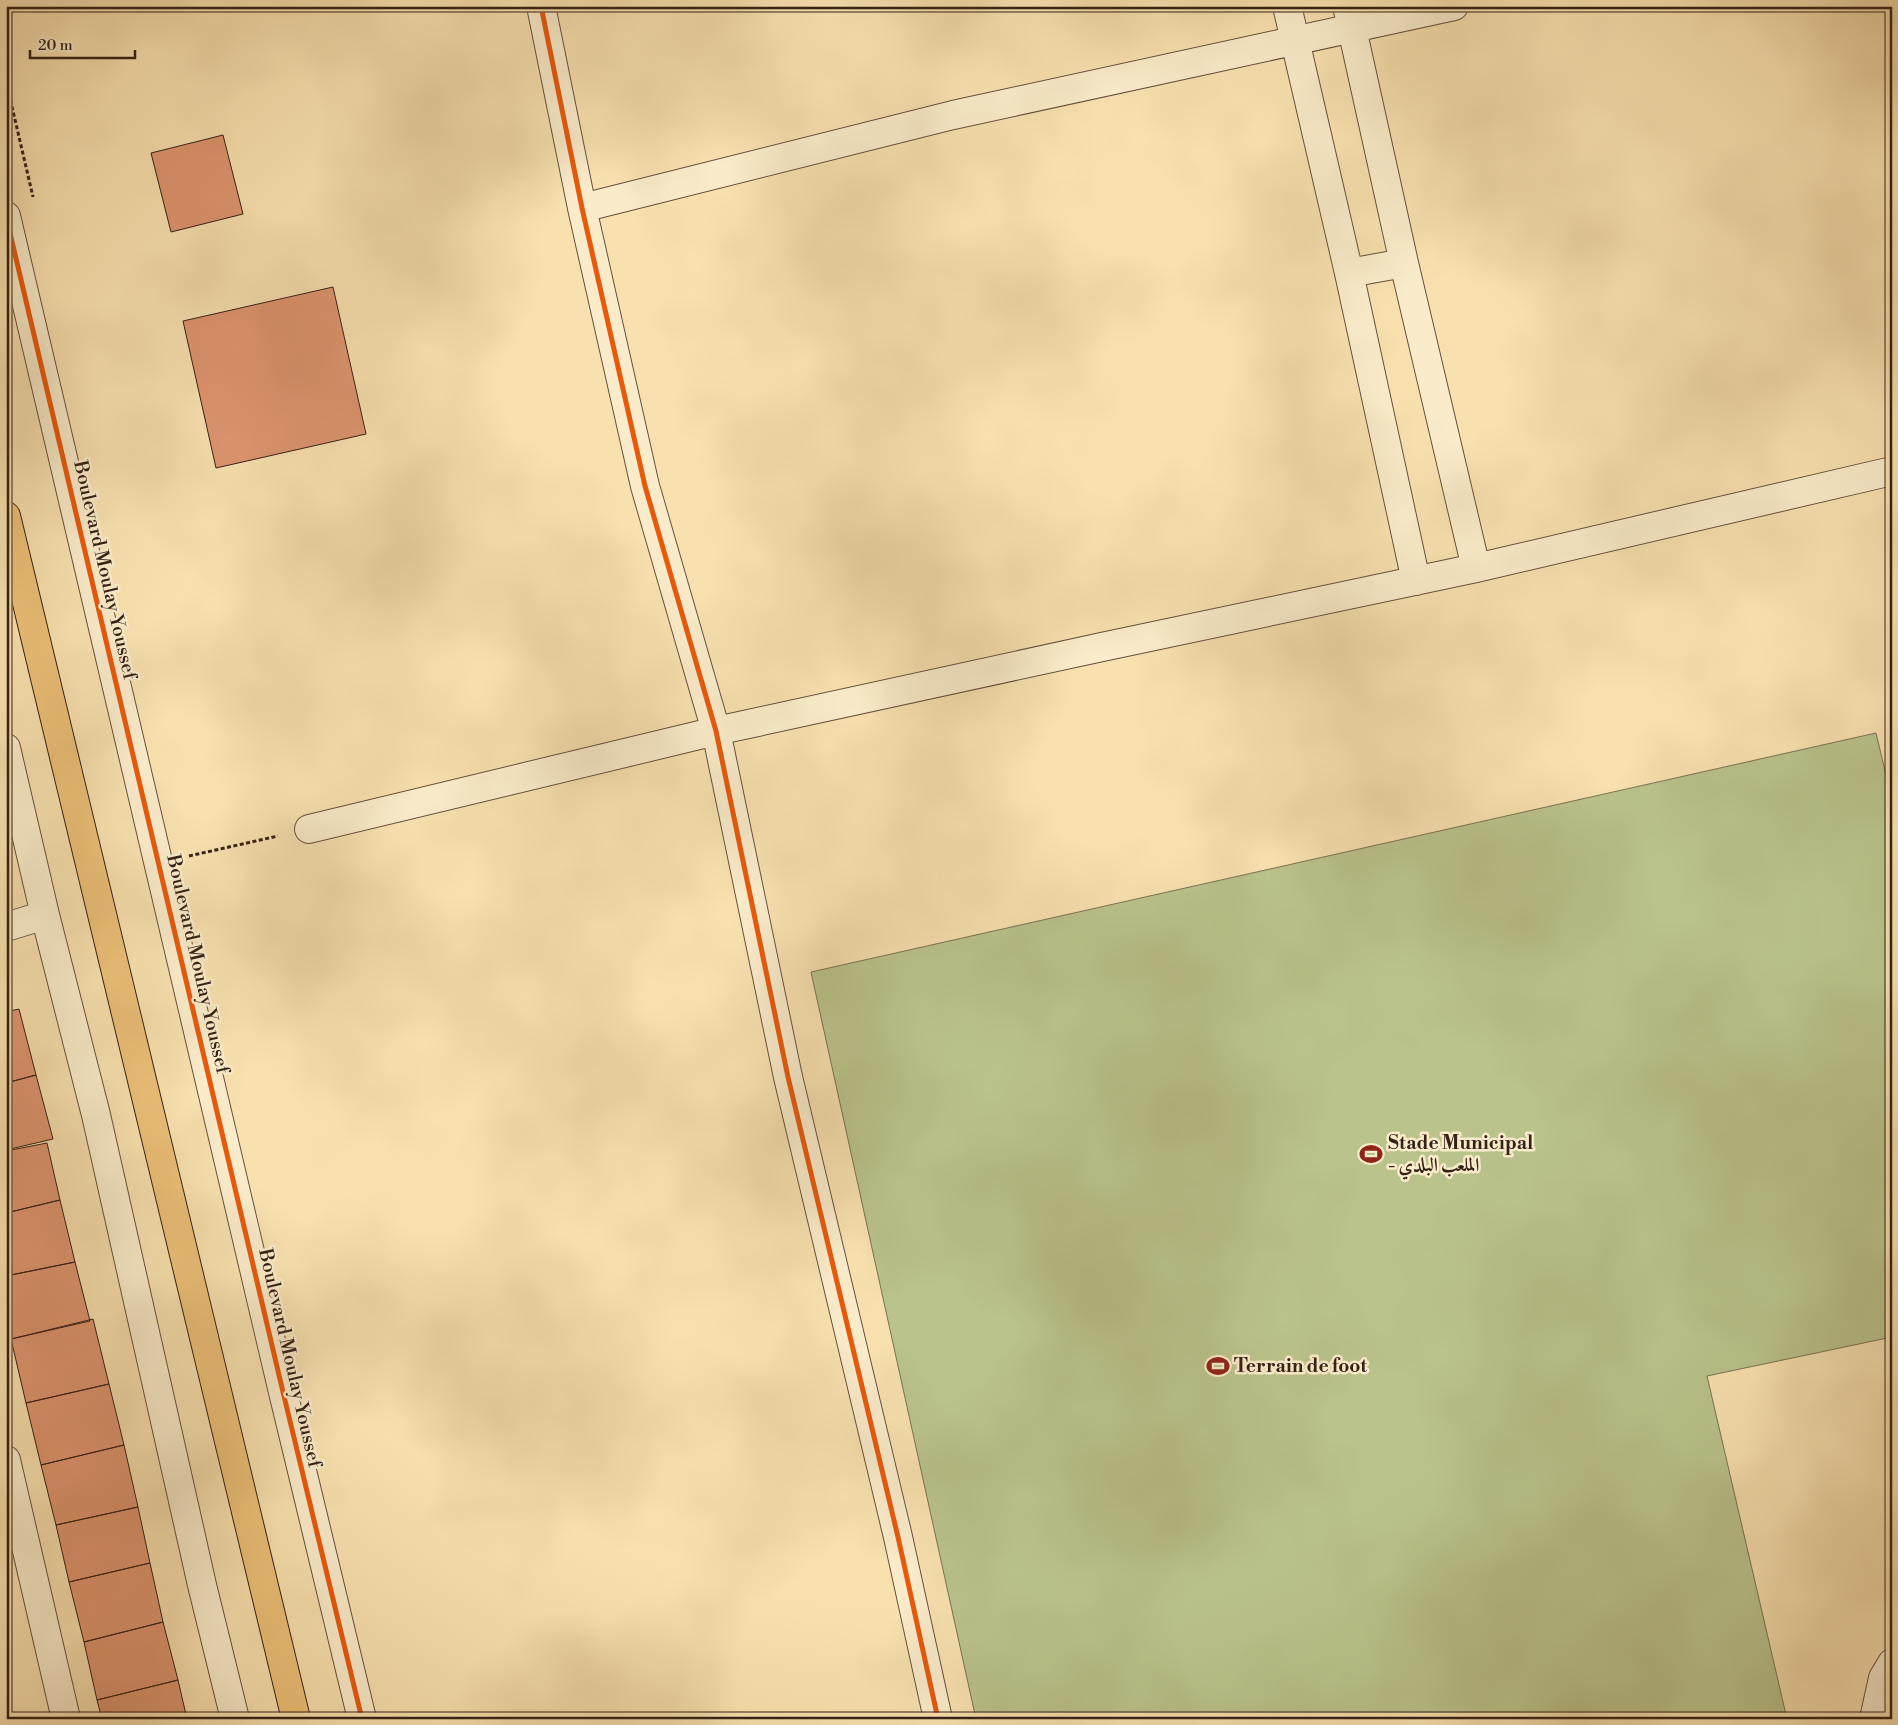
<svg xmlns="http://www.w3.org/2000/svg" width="1898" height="1725" font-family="'Libre Bodoni',Amiri,serif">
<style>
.green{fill:#bac38c;stroke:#787251}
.building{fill:#de956f;stroke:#352116}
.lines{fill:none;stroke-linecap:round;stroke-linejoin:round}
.minor-casing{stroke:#66513c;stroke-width:30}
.major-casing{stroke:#352116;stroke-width:30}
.path{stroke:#352116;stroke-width:3;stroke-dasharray:4 2.5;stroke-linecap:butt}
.minor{stroke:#faeccb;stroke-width:28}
.major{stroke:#ecc078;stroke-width:28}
.cycleway-casing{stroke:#faeccb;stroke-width:8}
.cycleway{stroke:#e8590c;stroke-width:5}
.labels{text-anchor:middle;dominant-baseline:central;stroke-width:5;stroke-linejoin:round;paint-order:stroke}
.street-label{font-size:19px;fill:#352116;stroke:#faeccb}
.poi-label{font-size:19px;font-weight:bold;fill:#352116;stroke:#faeccb;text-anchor:start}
</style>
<rect width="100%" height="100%" fill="#f8e1af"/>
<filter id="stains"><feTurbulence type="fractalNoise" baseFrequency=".004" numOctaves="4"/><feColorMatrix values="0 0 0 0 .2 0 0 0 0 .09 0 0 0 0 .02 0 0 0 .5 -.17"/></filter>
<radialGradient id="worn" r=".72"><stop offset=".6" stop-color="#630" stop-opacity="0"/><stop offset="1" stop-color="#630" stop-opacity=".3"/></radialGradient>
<!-- green -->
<path class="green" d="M1876,733L1892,800V1337L1707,1376L1787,1719H976L811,972Z"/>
<!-- building -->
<path class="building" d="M223,135L243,214L171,232L151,153Z
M333,287L366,434L216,468L183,321Z
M19,1009L36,1075L6,1083V1012Z
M36,1075L53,1139L6,1150V1083Z
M47,1143L60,1200L6,1213V1151Z
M60,1200L75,1262L6,1276V1213Z
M75,1262L90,1321L11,1339L6,1318V1276Z
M93,1319L109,1384L26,1403L11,1339Z
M109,1384L124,1445L41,1465L26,1403Z
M124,1445L138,1507L56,1525L41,1465Z
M138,1507L150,1563L69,1582L56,1525Z
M150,1563L163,1622L84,1642L69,1582Z
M163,1622L178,1680L97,1700L84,1642Z
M178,1680L187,1719H102L97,1700Z"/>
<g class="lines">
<defs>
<path id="minor" d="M541,6L582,208L645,486L716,731L788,1077L898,1537L938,1719
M1287,6L1349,273L1416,581
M1347,6L1404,263L1476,568
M582,208L953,115L1454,6
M6,216L283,1392L362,1719
M1349,273L1404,263
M6,748L45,915L96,1115L202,1585L235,1719
M309,829L716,731L1102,647L1476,568L1892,471
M6,927L45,915
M6,1460L66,1719
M1874,1719L1883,1678L1892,1663"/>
<path id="major" d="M6,516L296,1719"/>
</defs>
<!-- minor casing -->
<use href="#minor" class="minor-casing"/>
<!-- major casing -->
<use href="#major" class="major-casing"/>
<!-- path -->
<path class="path" d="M6,81L33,197
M189,856L278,836"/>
<!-- minor -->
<use href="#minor" class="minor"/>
<!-- major -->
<use href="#major" class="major"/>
<defs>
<path id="cycleway" d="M541,6L582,208L645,486L716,731L788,1077L898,1537L938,1719
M6,216L283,1392L362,1719"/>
</defs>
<!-- cycleway casing -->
<use href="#cycleway" class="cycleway-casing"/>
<!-- cycleway -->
<use href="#cycleway" class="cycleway"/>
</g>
<!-- icons -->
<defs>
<symbol id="stadium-bare" viewBox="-9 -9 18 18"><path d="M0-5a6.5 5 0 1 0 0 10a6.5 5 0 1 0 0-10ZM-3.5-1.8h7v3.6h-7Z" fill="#8f2418" stroke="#faeccb" stroke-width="2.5" paint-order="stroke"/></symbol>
</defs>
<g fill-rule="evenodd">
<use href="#stadium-bare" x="1355" y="1138" width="32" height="32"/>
<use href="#stadium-bare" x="1202" y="1350" width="32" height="32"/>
</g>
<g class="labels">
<!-- street labels -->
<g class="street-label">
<text transform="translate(105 570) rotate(77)">Boulevard Moulay Youssef</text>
<text transform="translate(198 964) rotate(77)">Boulevard Moulay Youssef</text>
<text transform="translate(290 1358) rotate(77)">Boulevard Moulay Youssef</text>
</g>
<!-- poi labels -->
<g class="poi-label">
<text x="1388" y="1143">Stade Municipal<tspan x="1388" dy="22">- الملعب البلدي</tspan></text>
<text x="1234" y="1366">Terrain de foot</text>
</g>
</g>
<!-- margin -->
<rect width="1898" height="1725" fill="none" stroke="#f8e1af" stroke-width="25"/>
<rect x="8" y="8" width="1883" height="1710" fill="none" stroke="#352116" stroke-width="2.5"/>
<rect x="12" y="12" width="1873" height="1700" fill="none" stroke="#352116"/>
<!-- scale -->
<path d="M30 50v8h105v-8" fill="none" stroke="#352116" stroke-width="2.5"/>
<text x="38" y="50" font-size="15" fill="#352116" stroke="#faeccb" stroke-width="4" paint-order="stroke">20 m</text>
<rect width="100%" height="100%" filter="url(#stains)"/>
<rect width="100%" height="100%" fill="url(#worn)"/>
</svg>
